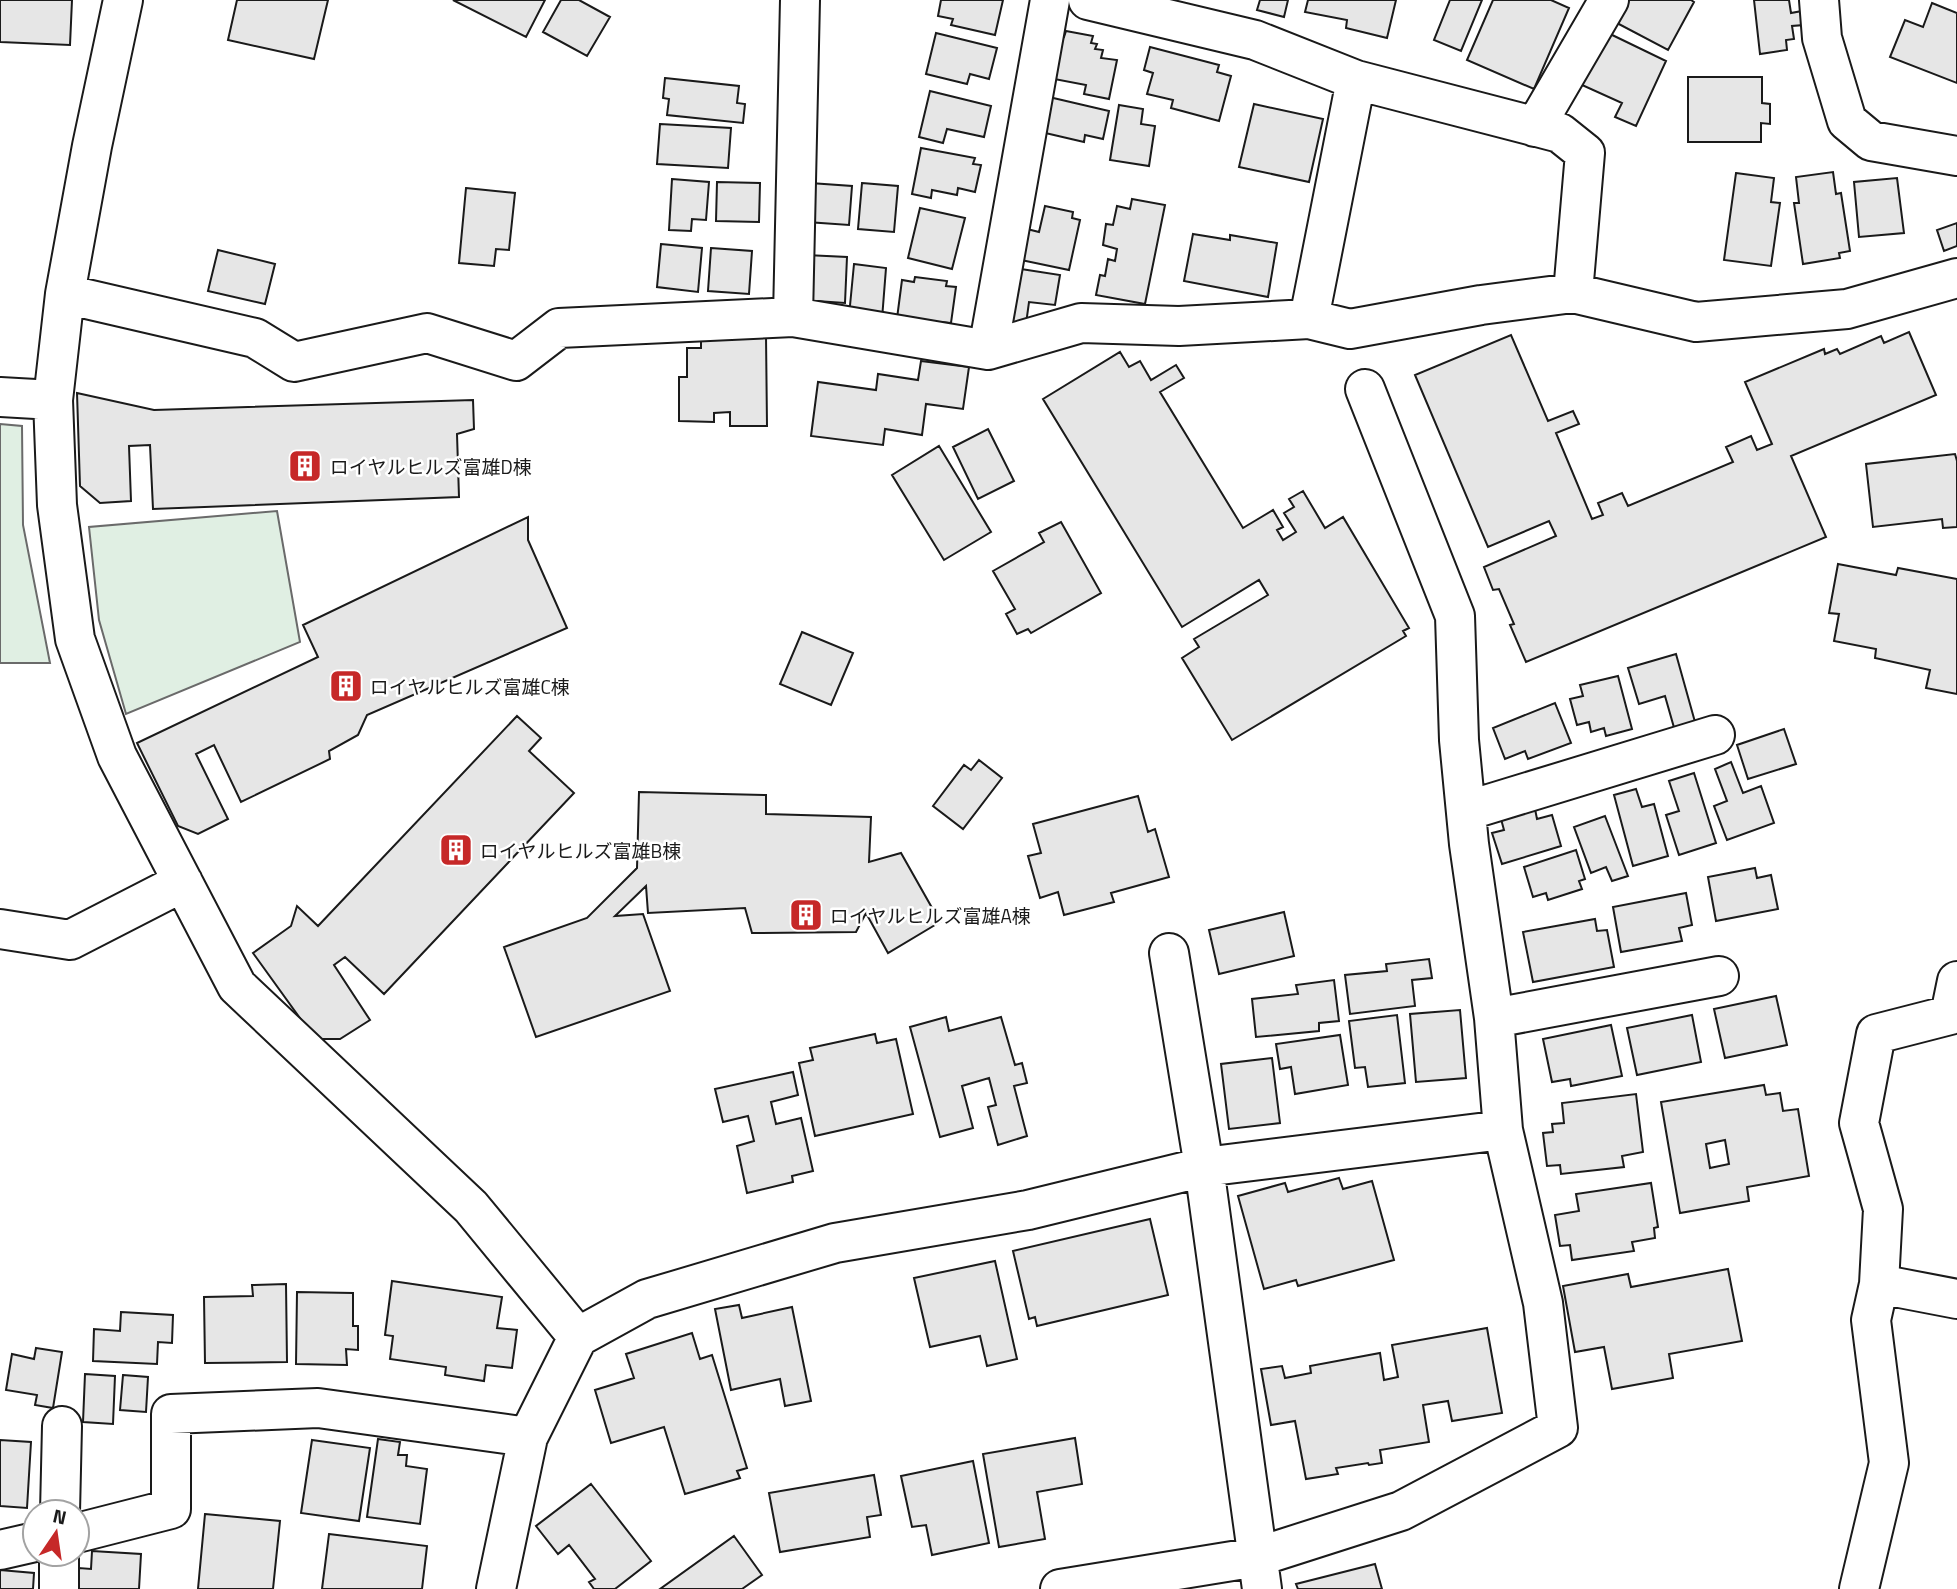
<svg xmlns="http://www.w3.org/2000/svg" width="1957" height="1589" font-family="'Titillium Web','Noto Sans JP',sans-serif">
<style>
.green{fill:#e0efe3;stroke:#6a6a6a;stroke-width:2}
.building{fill:#e6e6e6;stroke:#1a1a1a;stroke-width:2;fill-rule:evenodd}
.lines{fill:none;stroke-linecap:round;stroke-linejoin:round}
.street-casing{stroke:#1a1a1a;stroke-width:42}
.street{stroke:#fff;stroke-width:38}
.labels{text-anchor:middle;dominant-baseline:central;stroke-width:5;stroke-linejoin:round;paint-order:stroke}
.poi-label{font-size:19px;fill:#1a1a1a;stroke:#fff;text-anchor:start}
</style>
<rect width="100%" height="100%" fill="#fff"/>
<!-- green -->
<path class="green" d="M0,424L22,426L23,525L50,663H0Z
M277,511L300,642L126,714L99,620L89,527Z"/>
<!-- building -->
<path class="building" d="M0,0H72L70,45L0,42Z
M237,0H328L314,59L228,40Z
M453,0H545L526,37Z
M561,0H579L610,17L587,56L543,32Z
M941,0H1003L995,35L951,25L953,19L938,16Z
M1260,0H1288L1284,17L1257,10Z
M1308,0H1396L1387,38L1346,28L1347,20L1305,12Z
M1450,0H1482L1461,51L1434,40Z
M1493,0H1551L1569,8L1534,89L1467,60Z
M1627,0H1691L1694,2L1668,50L1615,22Z
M1754,0H1789L1791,13L1802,11L1804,25L1792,26L1794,39L1786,40L1787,50L1760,54Z
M1932,3L1957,13V83L1890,57L1905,20L1923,27Z
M1066,31L1093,36L1091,43L1097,44L1095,49L1103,50L1101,58L1117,60L1109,99L1084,94L1086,85L1049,78L1057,35L1064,37Z
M1606,32L1666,61L1636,126L1615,117L1622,103L1582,85Z
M936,33L997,48L989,79L970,74L967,84L926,74Z
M1150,47L1219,65L1217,72L1231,76L1219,121L1171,108L1173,100L1147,94L1153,73L1144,70Z
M1688,77H1762V103L1770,104V124L1761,123V142H1688Z
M665,78L739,86L737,103L745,104L743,123L667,115L669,99L663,98Z
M930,91L991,106L984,137L947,129L943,143L919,137Z
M1049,97L1109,111L1103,139L1085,135L1084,142L1041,132Z
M1254,104L1323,119L1309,182L1239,167Z
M1119,105L1143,109L1141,124L1155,126L1149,166L1110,160Z
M660,124L731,128L728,168L657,164Z
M921,148L975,158L973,164L981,165L975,192L958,188L957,195L932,190L931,198L912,194Z
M1833,172L1836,194L1841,193L1850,251L1839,253L1840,258L1803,264L1794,203H1799L1796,177Z
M1736,173L1774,178L1771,202L1780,203L1771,266L1724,260Z
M1897,178L1904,233L1859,237L1854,182Z
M672,179L709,182L706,220L692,219L691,231L669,230Z
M717,182L760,183L759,222L716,221Z
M810,183L852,186L849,225L807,222Z
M862,183L898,186L894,232L858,229Z
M466,188L515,193L509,250L496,249L494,266L459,263Z
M1132,199L1165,205L1145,304L1096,295L1100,275L1105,276L1108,259L1115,261L1117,249L1103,245L1106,224L1113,225L1117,206L1130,209Z
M1045,206L1073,212L1072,218L1080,220L1069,270L1021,260L1027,229L1039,232Z
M920,208L965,218L952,269L908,258Z
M1957,223V246L1944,251L1937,230Z
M1193,234L1230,240V235L1277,243L1268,297L1184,281Z
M661,244L702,248L698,292L657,287Z
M711,248L752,251L749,294L708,291Z
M218,250L275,264L265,304L208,291Z
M806,255L847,257L845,303L802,300Z
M854,264L886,268L882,319L849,316Z
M1021,269L1060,275L1055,305L1029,302L1026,324L1001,321L1007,271L1021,273Z
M915,277L947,281L946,286L956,287L951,323L941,322L940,326H896L902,280L914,282Z
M1909,332L1936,395L1791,456L1826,537L1526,662L1510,625L1514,624L1499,589L1493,590L1484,567L1556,536L1549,521L1488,547L1415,375L1511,335L1548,421L1573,411L1579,424L1556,433L1592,519L1603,515L1598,503L1622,493L1628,506L1733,462L1726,447L1751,436L1757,450L1772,444L1745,382L1824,349L1825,354L1837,349L1840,354L1881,336L1884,343Z
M701,336H766L767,426H730V412L714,413V422L679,421V377H687V348H701Z
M1120,352L1129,367L1140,361L1151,380L1176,365L1184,378L1160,392L1243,528L1273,510L1283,527L1277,530L1283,540L1296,532L1284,513L1294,507L1289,499L1303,491L1325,528L1343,517L1409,628L1403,631L1406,636L1232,740L1182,658L1199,647L1194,639L1268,595L1259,580L1182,627L1043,399Z
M921,361L969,367L963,409L926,404L922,435L885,429L883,445L811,436L818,382L876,390L878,374L918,380Z
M77,393L154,410L473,400L474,429L457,434L459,497L153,509L150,445L129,446L131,501L100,503L80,486Z
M988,429L1014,481L978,499L953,447Z
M939,446L991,532L944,560L892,475Z
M1955,454L1957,461V527L1943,528L1942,519L1873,527L1866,464Z
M528,517V540L567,628L367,715L358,735L329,751L330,759L241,802L214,745L196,754L228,819L198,834L178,826L137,743L318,657L303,625Z
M1061,522L1101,593L1031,633L1028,629L1017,634L1006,614L1015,609L993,571L1044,542L1039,533Z
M1838,564L1896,575L1898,568L1957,579V694L1926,688L1930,670L1875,658L1876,649L1834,641L1839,614L1829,613Z
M802,632L853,653L831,705L780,684Z
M1676,654L1695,722L1675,731L1665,696L1639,704L1628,668Z
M1618,676L1632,729L1606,736L1604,728L1591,732L1589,722L1577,725L1570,699L1583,696L1580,685Z
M1555,703L1571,743L1528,759L1525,751L1505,759L1493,728Z
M517,716L541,738L529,751L574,793L384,994L345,957L334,965L370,1020L340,1039H315L253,953L291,926L297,906L318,926Z
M1784,729L1796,764L1748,779L1737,745Z
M979,760L1002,778L963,829L933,806L964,765L971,770Z
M1731,762L1743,793L1761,786L1774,823L1727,840L1714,806L1727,801L1715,769Z
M1694,773L1716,843L1679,855L1666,815L1679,811L1669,781Z
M1636,789L1642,807L1654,804L1668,856L1633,866L1614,795Z
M639,792L766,795V814L871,817L869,862L901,853L940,922L888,953L866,913L856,932L752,933L745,908L648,913L646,886L615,916L643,914L670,991L536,1037L504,947L587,918L637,868Z
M1138,796L1148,832L1155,829L1169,877L1111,893L1114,902L1064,915L1058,892L1040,898L1028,856L1041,853L1033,824Z
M1535,809L1537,819L1552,815L1561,846L1502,864L1492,833L1504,830L1501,819Z
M1605,816L1628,876L1612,881L1606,867L1591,873L1574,827Z
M1576,850L1585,879L1579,881L1582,889L1548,900L1546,893L1533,897L1524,867Z
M1755,868L1757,878L1771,875L1778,909L1716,921L1708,877Z
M1686,893L1692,925L1679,928L1682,941L1621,952L1613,907Z
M1284,912L1294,956L1219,974L1209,930Z
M1595,919L1597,931L1607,930L1614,967L1533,982L1523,932Z
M1429,959L1432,978L1412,980L1415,1006L1350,1014L1345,975L1387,971L1386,964Z
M1334,980L1339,1021L1319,1023V1031L1256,1037L1252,999L1298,994L1296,985Z
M1776,996L1787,1045L1725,1058L1714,1009Z
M1460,1010L1466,1078L1416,1082L1410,1014Z
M1397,1015L1405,1083L1368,1087L1365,1067L1355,1068L1349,1021Z
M1692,1015L1701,1062L1637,1075L1627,1028Z
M946,1017L949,1031L1001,1017L1015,1065L1022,1063L1027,1083L1014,1086L1027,1136L998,1145L988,1107L996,1105L989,1078L962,1086L973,1128L940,1137L910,1027Z
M1611,1025L1622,1076L1571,1086L1570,1079L1552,1082L1543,1039Z
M875,1034L877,1043L896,1039L913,1114L815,1136L799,1063L813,1060L810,1048Z
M1340,1035L1348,1085L1295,1094L1291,1067L1280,1069L1276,1044Z
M1272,1058L1280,1123L1229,1129L1221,1064Z
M793,1072L798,1095L771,1102L776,1124L801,1118L813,1171L792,1176L793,1182L747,1193L737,1146L754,1141L748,1116L723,1122L715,1089Z
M1764,1085L1766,1095L1780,1093L1783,1111L1798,1109L1809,1176L1747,1187L1749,1201L1680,1213L1661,1102ZM1725,1140L1729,1164L1710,1168L1706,1144Z
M1636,1094L1643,1152L1622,1156L1624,1167L1561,1174L1560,1165L1547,1166L1543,1133L1553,1132L1552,1124L1564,1123L1562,1103Z
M1339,1178L1343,1189L1372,1181L1394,1260L1298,1286L1296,1280L1264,1289L1238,1196L1285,1183L1288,1192Z
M1651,1183L1658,1227L1654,1228L1655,1238L1632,1242L1634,1251L1572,1260L1570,1245L1560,1246L1555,1215L1579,1211L1576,1194Z
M1150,1219L1168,1295L1037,1326L1035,1317L1029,1319L1013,1251Z
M995,1261L1017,1359L987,1366L980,1336L930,1347L914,1278Z
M1728,1269L1742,1341L1669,1354L1673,1378L1612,1389L1604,1347L1575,1352L1563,1286L1628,1274L1631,1287Z
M392,1281L502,1297L497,1328L517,1330L512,1368L486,1365L484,1381L445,1375L446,1367L390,1359L393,1336L385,1335Z
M286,1284L287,1362L205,1363L204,1297L253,1296L252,1285Z
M297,1292L353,1293V1326H358V1350L346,1349L347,1365L296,1364Z
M739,1305L742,1318L792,1307L811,1401L785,1406L780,1379L731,1390L715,1309Z
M121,1312L173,1315L172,1343L158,1342L157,1364L93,1361L94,1329L120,1331Z
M1487,1328L1502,1413L1452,1421L1448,1401L1423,1405L1429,1442L1380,1450L1382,1463L1369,1465L1368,1463L1336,1468L1338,1474L1306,1479L1295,1421L1271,1425L1261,1369L1282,1366L1285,1378L1311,1373L1310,1366L1380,1353L1384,1380L1398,1377L1392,1345Z
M692,1333L700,1359L712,1355L747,1468L737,1471L740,1478L685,1494L664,1427L611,1443L595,1390L634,1378L626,1354Z
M36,1348L62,1352L53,1408L35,1405L37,1395L6,1390L12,1354L34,1359Z
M85,1374L115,1376L113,1424L83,1422Z
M123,1375L148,1377L146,1412L120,1410Z
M1075,1438L1082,1484L1037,1492L1045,1539L999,1547L983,1454Z
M378,1439L400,1442L398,1455H407L406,1466L427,1469L420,1524L367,1517Z
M0,1440L31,1442L27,1508L0,1506Z
M312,1440L370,1448L359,1521L301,1513Z
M973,1461L989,1543L932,1555L926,1525L912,1527L901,1476Z
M874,1475L881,1515L867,1517L870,1537L780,1552L769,1493Z
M591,1484L651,1561L615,1589H594L589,1582L595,1579L569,1545L558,1554L536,1526Z
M205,1514L280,1521L273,1589H198Z
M329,1534L427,1546L422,1589H322Z
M734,1536L762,1575L742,1589H660Z
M92,1551L141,1554L139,1589H79V1568L91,1569Z
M1375,1564L1382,1589H1298L1296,1584Z
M0,1570L34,1573L33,1589H0Z"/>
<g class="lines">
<defs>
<path id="street" d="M123,0L92,146L65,294L53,400L57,505L75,639L117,756L237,986L471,1207L578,1337
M1088,0L1255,40L1356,80L1560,133L1585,153L1573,293
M1819,0L1822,38L1847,121L1871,141L1957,156
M1535,127L1609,0
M65,294L255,338L294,362L427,333L516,361L559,328L793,317L988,350L1081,323L1179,326L1309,319L1350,329L1481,305L1573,293L1696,322L1847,309L1957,278
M793,317L800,0
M1309,319L1356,80
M988,350L1050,0
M0,397L53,400
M1466,811L1715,735
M0,929L70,940L183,882
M1169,953L1204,1167L1262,1589
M1494,1018L1719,976
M1879,1284L1957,1299
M60,1512L62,1426
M77,1533L171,1509V1414L318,1408L528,1437
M0,1550L35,1542
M59,1554V1589
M496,1589L528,1437L578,1337L647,1299L835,1243L1028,1210L1204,1167L1503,1130
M1060,1589L1257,1557L1401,1511L1558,1428L1543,1303L1503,1130L1494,1018L1469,844L1459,740L1455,616L1365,389
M1859,1589L1889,1463L1871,1320L1879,1284L1883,1209L1859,1123L1876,1034L1950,1015L1957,981"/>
</defs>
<!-- street casing -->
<use href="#street" class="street-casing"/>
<!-- street -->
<use href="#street" class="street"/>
</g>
<!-- icons -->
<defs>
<symbol id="building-square" viewBox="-11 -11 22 22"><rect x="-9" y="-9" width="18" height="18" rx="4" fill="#c62828" stroke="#fff"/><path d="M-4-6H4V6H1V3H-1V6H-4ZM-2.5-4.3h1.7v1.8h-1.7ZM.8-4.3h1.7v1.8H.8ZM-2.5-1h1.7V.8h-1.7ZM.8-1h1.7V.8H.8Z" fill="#fff"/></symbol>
</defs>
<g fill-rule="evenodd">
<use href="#building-square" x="286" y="447" width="38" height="38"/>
<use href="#building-square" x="327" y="667" width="38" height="38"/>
<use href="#building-square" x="437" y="831" width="38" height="38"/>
<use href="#building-square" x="787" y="896" width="38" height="38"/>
</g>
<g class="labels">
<!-- poi labels -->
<g class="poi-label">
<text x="330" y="466">ロイヤルヒルズ富雄D棟</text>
<text x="370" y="686">ロイヤルヒルズ富雄C棟</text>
<text x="480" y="850">ロイヤルヒルズ富雄B棟</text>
<text x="830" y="915">ロイヤルヒルズ富雄A棟</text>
</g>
</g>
<!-- north arrow -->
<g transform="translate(56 1533) rotate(13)"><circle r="33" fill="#ffffff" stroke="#a3a3a3" stroke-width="2"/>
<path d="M0-5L12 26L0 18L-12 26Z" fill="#c62828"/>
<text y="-10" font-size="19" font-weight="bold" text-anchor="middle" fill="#1a1a1a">N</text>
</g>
</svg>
